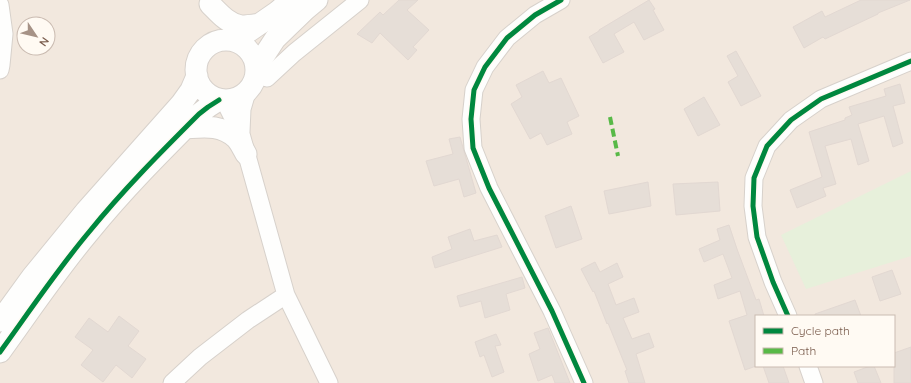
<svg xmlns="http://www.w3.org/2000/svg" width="911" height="383" font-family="Quicksand,sans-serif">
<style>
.residential{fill:#f2e8de;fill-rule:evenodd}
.green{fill:#e7f0db}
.building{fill:#e6ded7;stroke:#e2d8d2}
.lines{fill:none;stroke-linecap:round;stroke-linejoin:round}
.minor-casing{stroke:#d7d1cb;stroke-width:19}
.tertiary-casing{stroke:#d7d1cb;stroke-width:23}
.minor{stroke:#fefefd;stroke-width:17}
.tertiary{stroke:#fefefd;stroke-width:21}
.quiet{stroke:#58b947;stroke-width:4;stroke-dasharray:8 4;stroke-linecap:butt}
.cycleway-casing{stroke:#fffaf3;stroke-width:8}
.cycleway{stroke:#00873e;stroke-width:5}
</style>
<rect width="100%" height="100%" fill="#f9f5f0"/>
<!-- residential -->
<path class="residential" d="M0,0H911V383H0ZM24,24H48V48H24ZM756,316H894V366H756Z"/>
<!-- green -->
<path class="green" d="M911,171V256L806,289L781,235Z"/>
<!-- building -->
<path class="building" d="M399,0H418L407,10L429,30L413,47L417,50L408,60L380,33L372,43L357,34L380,12L383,15Z
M649,0L655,9L653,10L664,30L644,40L634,22L614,34L624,52L603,63L589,37L599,31V30Z
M861,0H910L878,13V14L825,39L823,37L804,48L793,27L822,11L825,17Z
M736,51L761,96L741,106L728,82L738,76L727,56Z
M543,71L549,83L561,78L579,116L567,122L572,134L547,145L541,133L530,139L511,104L522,97L516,85Z
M900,84L905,103L893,106L903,143L893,147L884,116L858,124L869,161L858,165L851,139L825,146L836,184L823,188L826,196L797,208L790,190L822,177L809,132L845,120V118L852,115L849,107L886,96L884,89Z
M704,97L720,125L698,136L684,109Z
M460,137L476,193L464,197L459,179L434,186L426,161L453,154L449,139Z
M648,182L651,206L609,214L604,191Z
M718,182L720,211L676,215L673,184Z
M571,206L582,239L556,248L545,216Z
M729,225L737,249L756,300L759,299L764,316H756V366L745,370L729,321L747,315L740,291L718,299L714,285L732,278L723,254L704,262L699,249L720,240L717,229Z
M470,229L474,241L497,235L502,247L435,268L432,257L452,249L448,237Z
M595,262L600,272L617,263L623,277L608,284L616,305L634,298L639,312L623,318L632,339L649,333L654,347L636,354L645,383H629L625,371L627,370L608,323L607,324L594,291L593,292L581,269Z
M892,270L901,294L880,301L872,277Z
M522,277L525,288L506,294L510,310L485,318L481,301L460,307L457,296Z
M855,300L861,316H815V314Z
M119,316L139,331L128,346L146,359L132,378L116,365L103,382L81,365L93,350L75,337L89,318L108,332Z
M548,328L570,383H555L552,375L538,381L529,354L540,349L534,333Z
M496,334L501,345L495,346L504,372L492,377L484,355L480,357L475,342Z
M911,347V383H894V353Z
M763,366H783L789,383H769Z
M870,366H874L881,383H858L854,372Z"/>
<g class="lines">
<defs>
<path id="minor" d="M561,0L535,15L507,38L485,67L474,90L471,119L473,148L489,188L552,311L584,383
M0,5L4,34L1,65L0,70
M267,78L294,53L360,0
M224,100L241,134L286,295L329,383
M241,132L242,109L247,92
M788,316L773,282L757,237L753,206L754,178L767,146L791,120L821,99L911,61
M808,366L814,383
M172,383L200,357L248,320L286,295"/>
<path id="tertiary" d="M210,4C219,13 228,24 241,26C247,26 254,25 260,24
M196 70a30 30 0 1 1 60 0a30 30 0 1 1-60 0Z
M235,41L277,12L291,0
M256,68L275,39L305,10L317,0
M185,128C204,127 220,124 236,138C240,142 243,149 246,154
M0,321L32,277L86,211L181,104L191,90L197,76
M0,352C29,312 57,270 89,232C123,190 161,152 199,114L208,107L219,100"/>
</defs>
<!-- minor casing -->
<use href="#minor" class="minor-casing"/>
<!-- tertiary casing -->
<use href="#tertiary" class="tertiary-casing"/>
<!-- minor -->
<use href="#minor" class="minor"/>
<!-- tertiary -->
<use href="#tertiary" class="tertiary"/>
<!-- quiet -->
<path class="quiet" d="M610,117L618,156"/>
<defs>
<path id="cycleway" d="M561,0L535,15L507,38L485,67L474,90L471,119L473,148L489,188L552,311L584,383
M788,316L773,282L757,237L753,206L754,178L767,146L791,120L821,99L911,61
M0,352C29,312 57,270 89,232C123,190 161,152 199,114L208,107L219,100"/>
</defs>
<!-- cycleway casing -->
<use href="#cycleway" class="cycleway-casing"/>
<!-- cycleway -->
<use href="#cycleway" class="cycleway"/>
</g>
<!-- legend -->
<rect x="755" y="315" width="140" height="52" fill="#fffaf3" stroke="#cabbb1"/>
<rect x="763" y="328" width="20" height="6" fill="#00873e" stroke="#cabbb1"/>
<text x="791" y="335" font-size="12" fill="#7a5c4d">Cycle path</text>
<rect x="763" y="348" width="20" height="6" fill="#58b947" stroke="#cabbb1"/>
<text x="791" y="355" font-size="12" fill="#7a5c4d">Path</text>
<!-- north arrow -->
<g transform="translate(36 36) rotate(125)"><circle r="19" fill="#fffaf3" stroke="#cabbb1"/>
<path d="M0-3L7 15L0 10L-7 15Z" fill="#a69286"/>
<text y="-6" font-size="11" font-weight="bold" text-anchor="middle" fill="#7a5c4d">N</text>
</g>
</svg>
